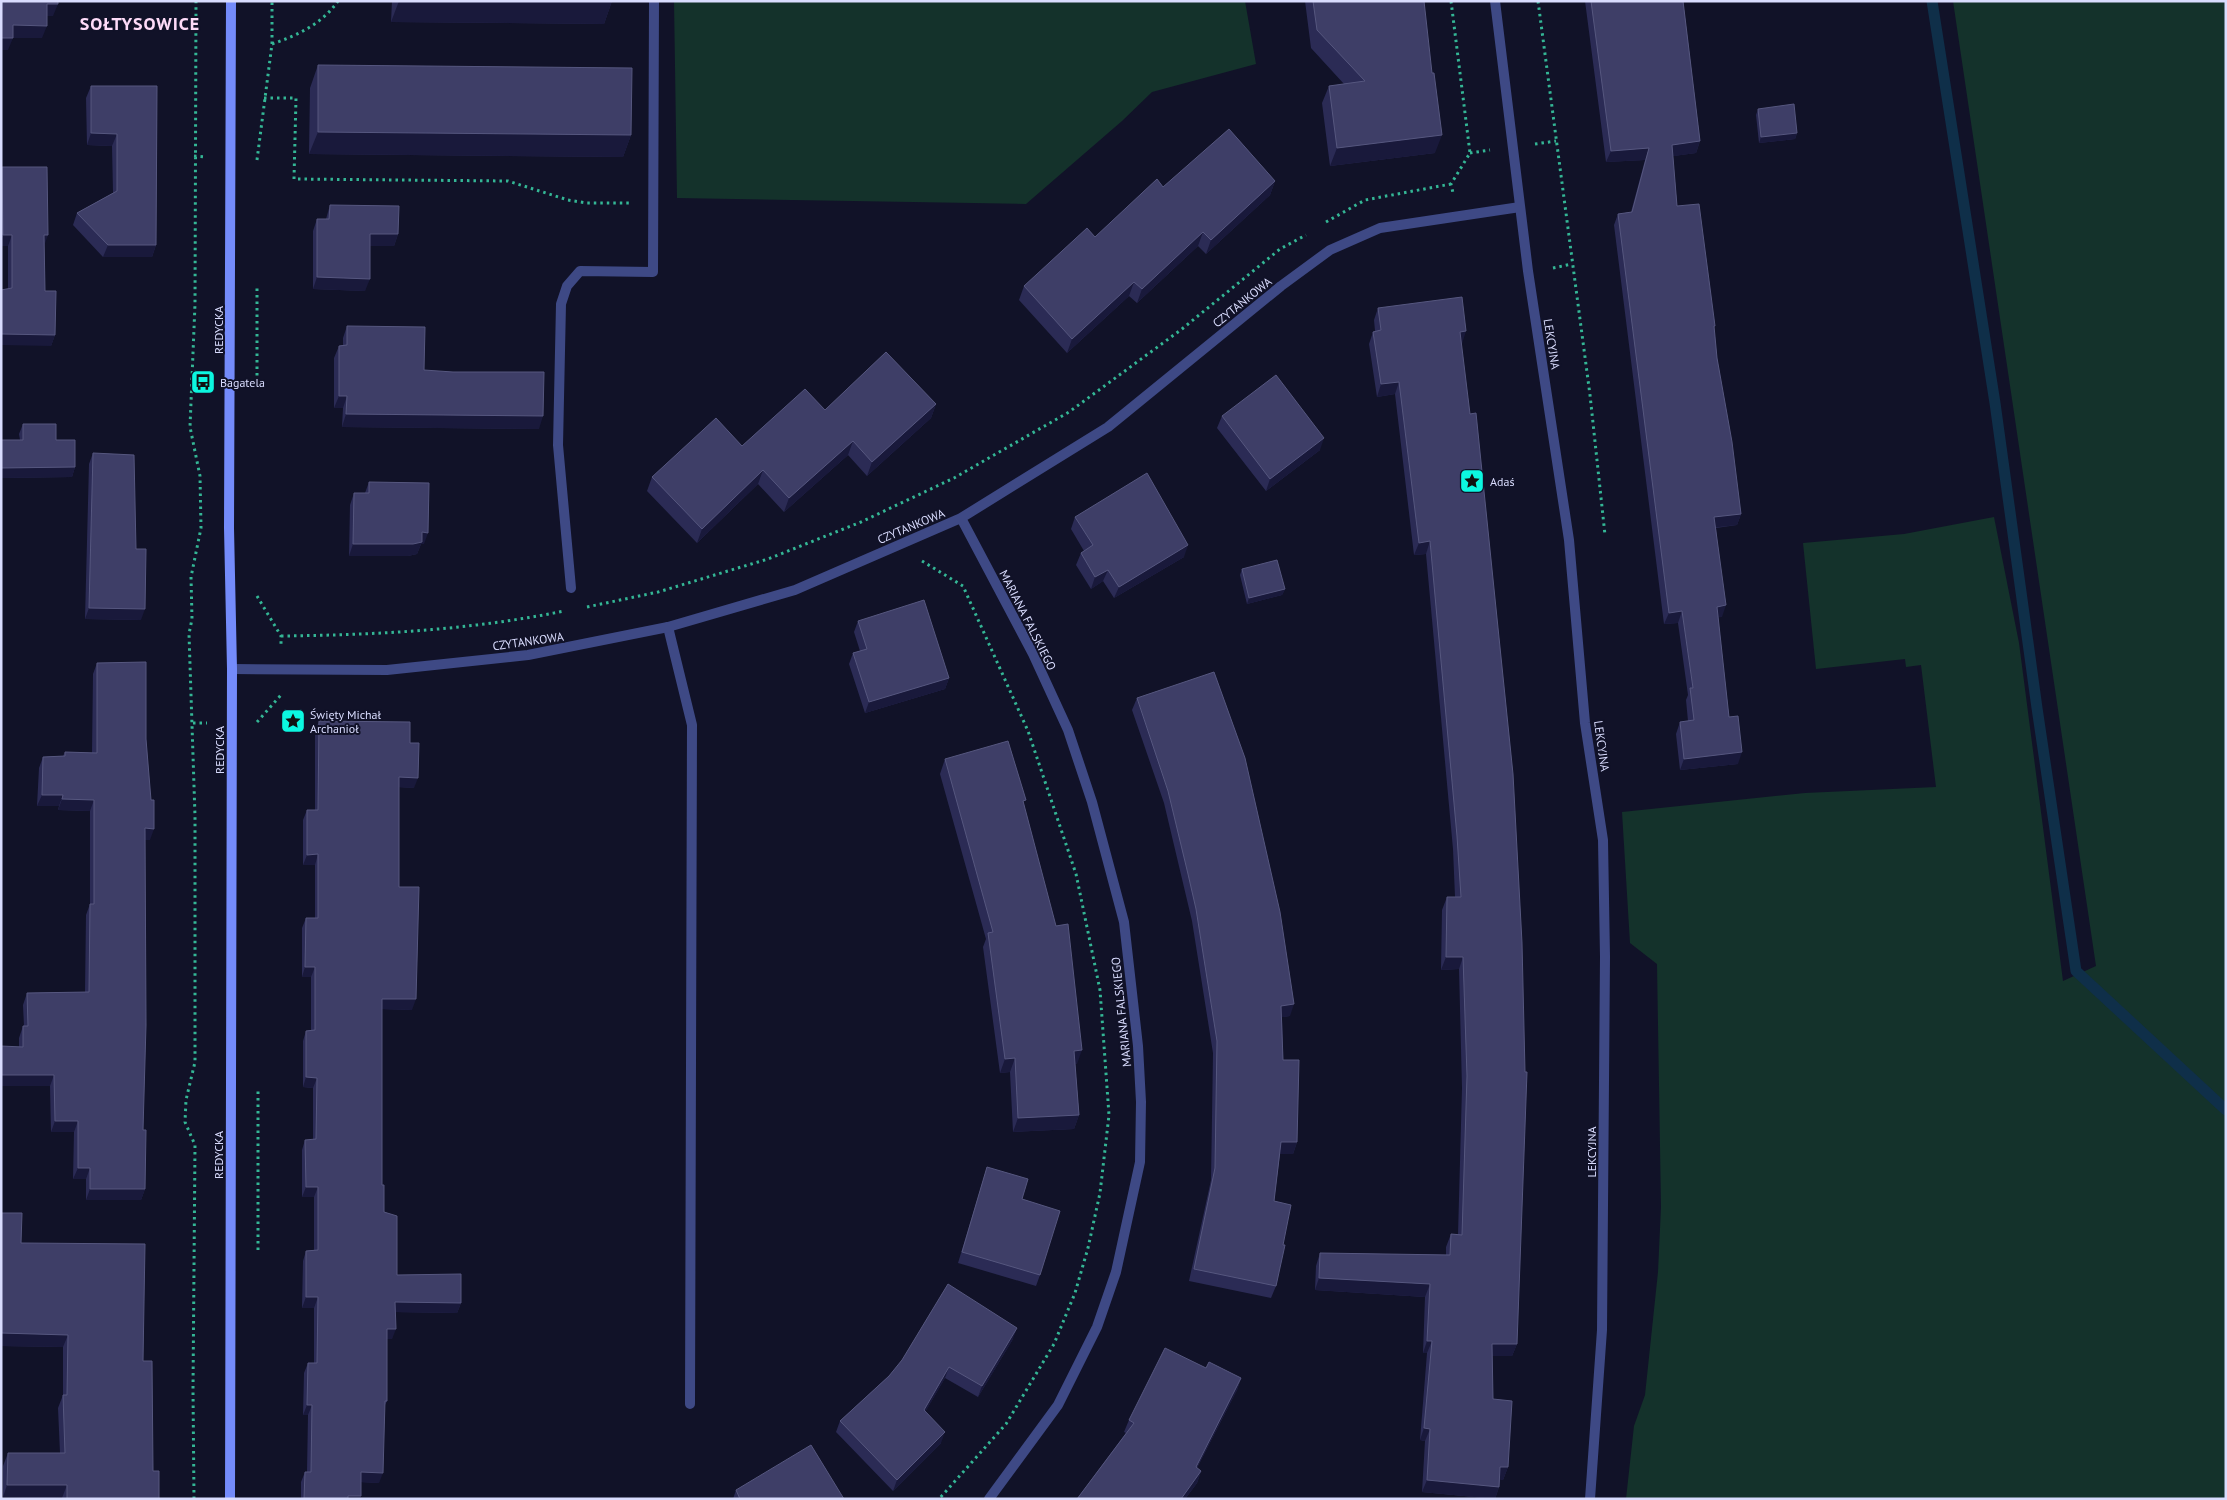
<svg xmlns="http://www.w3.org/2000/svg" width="2227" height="1500" font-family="'PT Sans',sans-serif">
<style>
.green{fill:#14322b}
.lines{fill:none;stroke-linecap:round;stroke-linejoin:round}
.stream{stroke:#0f2f49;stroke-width:11}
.path{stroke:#34b695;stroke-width:3;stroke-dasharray:2.5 4;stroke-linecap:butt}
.lane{stroke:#3e4985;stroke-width:10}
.street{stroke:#3e4985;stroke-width:10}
.secondary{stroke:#748bfa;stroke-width:10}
.wall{fill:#2b2b55}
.shaded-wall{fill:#19193b}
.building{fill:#3e3e67;stroke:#56577f}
.labels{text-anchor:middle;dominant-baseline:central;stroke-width:4;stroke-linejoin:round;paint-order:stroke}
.street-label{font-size:12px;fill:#d9dcfe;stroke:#111228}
.poi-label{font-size:12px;fill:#d9dcfe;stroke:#111228;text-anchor:start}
.district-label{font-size:18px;font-weight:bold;letter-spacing:1px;fill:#fedbf8;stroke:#111228}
</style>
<rect width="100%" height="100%" fill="#111228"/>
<!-- green -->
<path class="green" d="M674,1H1245L1256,64L1152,92L1122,121L1026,204L677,198Z
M1953,1H2226V1499H1626L1634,1426L1645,1395L1658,1272L1661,1207L1657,964L1630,943L1622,812L1805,793L1936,787L1921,665L1906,667L1905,659L1816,669L1803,543L1904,534L1994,517L2019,643L2063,981L2096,966Z"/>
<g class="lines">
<!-- stream -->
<path class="stream" d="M1932,1L1995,403L2037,708L2076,971L2226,1110"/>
<!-- path -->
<path class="path" d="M1451,1L1470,153L1451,184L1453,193
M1538,1L1590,395L1605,535
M272,44C298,35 322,24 338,1
M264,98H296L294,179L508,181L568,200L587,203H629
M1535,144L1556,141
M1470,153L1490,150
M194,156L206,157
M257,160L272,44V1
M1326,222L1365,200L1451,184
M1553,268L1572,264
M257,382V286
M922,561L963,586L1028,731L1076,874L1100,990L1109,1115L1100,1193L1088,1248L1075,1293L1054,1344L1006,1424L939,1499
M257,596L281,636V645
M587,607L658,592L768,559L861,522L954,478L1069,412L1182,329L1280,249L1306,235
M281,636C376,635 471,630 564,611
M257,722L281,695
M193,723H207
M258,1250V1088
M194,1499L193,1390L195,1145L185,1122L186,1100L195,1062V816L189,634L192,619L191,577L201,528L200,476L190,427L195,304L196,1"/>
<!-- lane -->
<path class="lane" d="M571,588L558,445L561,304L567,286L580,271L653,272L654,1
M668,627L692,725L690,1404"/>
<!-- street -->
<path class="street" d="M1495,1L1528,271L1569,540L1585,723L1603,840L1605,957L1602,1330L1590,1499
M961,518L1033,654L1068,730L1092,802L1124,922L1138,1046L1141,1102L1140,1162L1116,1272L1097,1327L1058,1405L989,1499
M232,669L387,670L528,655L668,627L795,590L961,518L1108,427L1281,286L1330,250L1380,228L1520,207"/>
<!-- secondary -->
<path class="secondary" d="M230,1499L232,669L229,528L231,1"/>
</g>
<!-- wall -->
<path class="wall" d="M392,1H612L604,24L391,22Z
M1305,1H1424L1435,153L1330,166L1322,103L1329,86L1344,84L1311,48Z
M1585,1H1683L1700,141L1696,153L1673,156L1677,206L1714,330L1717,358L1741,514L1737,525L1716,528L1722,617H1718L1729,717L1738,764L1680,770L1676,734L1680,722L1688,721L1686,700L1688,695L1678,623L1664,624L1614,225L1618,214L1631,212L1645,160L1606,162Z
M318,65L631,135L623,157L309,154L310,88Z
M91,86H157L156,245L152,257H103L73,225L77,213L113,193L112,146L87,145L86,98Z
M1758,109L1797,133L1795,139L1759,143L1756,115Z
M2,167L44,245L45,291L55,335L51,346L8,289V246H1Z
M1275,181L1270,195L1206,254L1198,246L1137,303L1129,296L1067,353L1019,300L1024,286L1095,237L1163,187Z
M330,205L398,234L394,246H370L365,291L313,289V231L317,219H326Z
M1378,308L1461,344L1517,1344L1512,1356H1492L1493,1399L1508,1467L1503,1480L1500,1479L1499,1487L1495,1499L1422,1492L1425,1441L1420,1440L1427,1353H1423L1425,1297L1315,1290L1316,1266L1320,1253L1446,1255V1247L1451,1234L1458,1235L1462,1088L1459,969L1441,970L1442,910L1447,897H1455L1453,849L1426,554L1414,555L1395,394L1377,397L1369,344L1373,332L1375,331L1374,320Z
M347,326L424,370L539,429L342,427L343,408H334V358L339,346L343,345V338Z
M936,404L931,418L867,476L848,455L784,512L758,484L697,543L647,491L652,477L742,446L825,410Z
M1222,416L1320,450L1266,491L1217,428Z
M23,424L56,440L75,467L72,477L1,478V440H20L19,434Z
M93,453L136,549L141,620L85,619L89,464Z
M369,482L424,544H421L417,554L408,556H349L350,505L354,493H365Z
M1075,517L1184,557L1114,598L1103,581L1091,589L1076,565L1081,553L1084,551L1071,529Z
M1242,569L1285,589L1282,595L1247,604L1240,575Z
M858,621L949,678L945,689L865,713L849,664L853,653L860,651L854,632Z
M97,663L146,739L150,840H145L143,1130L145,1189L141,1200H86V1179H73L74,1132H51L50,1086L19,1047V1038L23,1026H24L23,1005L27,993L85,992L86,915L90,904V811L58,810L59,806H37L39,768L43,757L63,756L65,752L92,753L93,674Z
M1137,698L1290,1016L1282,1017L1283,1060L1297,1142L1293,1154H1280L1274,1201L1283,1245L1276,1286L1271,1298L1189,1281L1211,1180L1213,1053L1192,921L1164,803L1132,710Z
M319,721L410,743L414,788L399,787V887L412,1010L382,1009V1185L384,1212L397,1275L461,1303L457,1313L395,1312L392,1339H387V1401L384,1407L379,1483L361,1482L360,1499H301V1482L305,1472H307L308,1415H303L304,1373L308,1363H314V1308H302L303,1261L306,1251L314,1250V1197H302V1150L305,1140H313V1088L303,1087V1041L306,1031L311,1030V977H302V928L306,918H315V865H303V820L307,810H315V732Z
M945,759L1024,805L1077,1064H1075L1079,1115L1074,1129L1013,1132L1010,1072L1000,1073L983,947L986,939L940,774Z
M987,1167L1022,1199L1040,1275L1036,1286L958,1263Z
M1,1213L21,1243L143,1361L153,1471L159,1499H62V1498L3,1497V1466L8,1453H60L58,1408L63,1395V1347L1,1346Z
M1013,1339L978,1397L945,1378L925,1412L941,1443L893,1491L836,1432L840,1421L889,1376Z
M1241,1378L1237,1390L1197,1468L1201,1471L1197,1483L1185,1499H1077L1126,1433L1124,1432L1129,1420Z
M736,1490L844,1499H733Z"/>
<!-- shaded-wall -->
<path class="shaded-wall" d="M399,1H612L604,24L391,22Z
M47,4H58L53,16H42Z
M13,25L47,26L42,38H9Z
M1,38H13L8,50H1Z
M318,132L631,135L623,157L309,154Z
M91,133L117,134L112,146L87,145Z
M1797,133L1795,139L1759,143L1761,137Z
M1442,135L1435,153L1330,166L1337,148Z
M1700,141L1696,153L1667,157L1672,145Z
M1649,148L1645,160L1606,162L1611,151Z
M1275,181L1270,195L1206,254L1211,240Z
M1203,232L1198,246L1137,303L1142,289Z
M370,234H398L394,246H365Z
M3,235H12L8,246H1V241Z
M44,235H48L44,246Z
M108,245H156L152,257H103Z
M317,277L370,279L365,291L313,289Z
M1134,282L1129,296L1067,353L1072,339Z
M1466,331L1462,344L1460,332Z
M1,334L55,335L51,346L1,345Z
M1399,382L1395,394L1377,397L1381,384Z
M339,396H347L343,408H334Z
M936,404L931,418L867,476L872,462Z
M346,414L543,416L539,429L342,427Z
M1324,438L1320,450L1266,491L1270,479Z
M853,441L848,455L784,512L789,498Z
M75,467L72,477L1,478V468Z
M763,470L758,484L697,543L702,529Z
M1741,514L1737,525L1710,528L1714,517Z
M422,532L428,533L424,544H421L417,554L408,556H349L353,544Z
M1430,541L1426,554L1414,555L1419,543Z
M1188,545L1184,557L1114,598L1119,587Z
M1108,570L1103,581L1091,589L1095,577Z
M1285,589L1282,595L1247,604L1249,598Z
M1726,605L1722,617L1713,618L1717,607Z
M89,608L145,609L141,620L85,619Z
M1682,611L1678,623L1664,624L1669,613Z
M949,678L945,689L865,713L869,702Z
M1742,752L1738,764L1680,770L1684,759Z
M399,777L418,778L414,788L395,787Z
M42,795H63L59,806H37Z
M62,799L94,800L90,811L58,810Z
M145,828L154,829L150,840H141Z
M318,854L315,865H303L307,855Z
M1446,957H1463L1459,969L1441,970Z
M305,967H315L311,977H302Z
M382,999H416L412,1010L378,1009Z
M1294,1004L1290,1016L1277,1018L1281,1006Z
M1082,1050L1077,1064L1069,1065L1074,1051Z
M1015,1058L1010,1072L1000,1073L1005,1059Z
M1,1075H54L50,1086H1Z
M306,1077L317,1078L313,1088L303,1087Z
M1079,1115L1074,1129L1013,1132L1018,1118Z
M55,1121H78L74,1132H51Z
M1281,1142H1297L1293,1154H1276Z
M78,1168H90L86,1179H73Z
M306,1187H318L314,1197H302Z
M90,1189H145L141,1200H86Z
M1319,1278L1430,1284L1425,1297L1315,1290Z
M306,1297H318L314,1308H302Z
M395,1302L461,1303L457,1313L391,1312Z
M1017,1328L1013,1339L978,1397L982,1386Z
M387,1329H396L392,1339H383Z
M1,1333L68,1335L63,1347L1,1346Z
M1427,1341H1432L1427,1353H1423Z
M1492,1344H1517L1512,1356H1488Z
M949,1367L945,1378L920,1421L924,1410Z
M1241,1378L1237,1390L1191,1479L1196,1467Z
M307,1405H312L308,1415H303Z
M1424,1428L1430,1429L1425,1441L1420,1440Z
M945,1432L941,1443L893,1491L897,1480Z
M1500,1467H1508L1503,1480L1496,1479Z
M1201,1471L1197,1483L1185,1499H1181Z
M361,1472L383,1473L379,1483L357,1482Z
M1427,1480L1499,1487L1495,1499L1422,1492Z
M7,1485H67L62,1498L3,1497Z
M348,1496H361L360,1499H347Z"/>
<!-- building -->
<path class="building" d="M2,1H58V4H47V26L13,25V38H1Z
M1313,1H1424L1432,73H1434L1442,135L1337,148L1329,86L1365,81L1317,30Z
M1591,1H1683L1700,141L1672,145L1677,206L1699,204L1715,326H1714L1717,358L1732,442L1741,514L1714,517L1726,605L1717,607L1729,717L1738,716L1742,752L1684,759L1680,722L1694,720L1690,688H1693L1682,611L1669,613L1618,214L1632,212L1649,148L1611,151Z
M318,65L632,68L631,135L318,132Z
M91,86H157L156,245H108L77,213L117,191V134L91,133Z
M1794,104L1797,133L1761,137L1758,109Z
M1229,129L1275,181L1211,240L1203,232L1142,289L1134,282L1072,339L1024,286L1087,228L1095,237L1157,179L1163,187Z
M2,167H47L48,235H44L45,291H56L55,335L1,334V290L12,288V235H3Z
M330,205L399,206L398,234H370V279L317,277V219H329Z
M1462,297L1466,331L1460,332L1470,414L1476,413L1513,774L1522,943L1525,1072H1527L1517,1344H1492L1493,1399L1512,1401L1508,1467H1500L1499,1487L1427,1480L1430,1429L1424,1428L1432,1341H1427L1430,1284L1319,1278L1320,1253L1450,1255L1451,1234L1462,1235L1467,1076L1463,957H1446L1447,897H1461L1457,836L1430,541L1419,543L1399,382L1381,384L1373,332L1381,330L1378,308Z
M347,326L425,327L424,370L453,372H544L543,416L346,414L347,396H339V346L347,345Z
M886,352L936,404L872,462L853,441L789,498L763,470L702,529L652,477L716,418L742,446L805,389L825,410Z
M1276,375L1324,438L1270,479L1222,416Z
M23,424H56V440H75V467L1,468V440H23Z
M93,453L134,455L136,549H146L145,609L89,608Z
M1147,473L1188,545L1119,587L1108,570L1095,577L1081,553L1093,545L1075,517Z
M369,482L429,483L428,533L422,532V542L413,544H353L354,493H369Z
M1277,560L1285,589L1249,598L1242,569Z
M924,600L949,678L869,702L853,653L867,649L858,621Z
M146,662V739L151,800H154V829L145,828L146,1025L143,1130H146L145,1189H90V1168H78V1121H55L54,1075H1V1046L23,1047V1026H28L27,993L89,992L90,904H94V800L62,799L63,795H42L43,757L65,756V752L97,753V663Z
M1214,672L1245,758L1280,912L1294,1004L1281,1006L1283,1060H1299L1297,1142H1281L1274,1201L1291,1205L1283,1245H1285L1276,1286L1194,1269L1215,1168L1217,1041L1196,909L1188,874L1168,791L1137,698Z
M319,721L410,722V743H419L418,778L399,777V887H419L416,999H382V1185H384V1212L397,1216V1275L461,1274V1303L395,1302L396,1329H387V1401H385L383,1473L361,1472V1496H348V1499H304L305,1472H311L312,1405H307L308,1363H317L318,1297H306V1251L318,1250V1187H306L305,1140L316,1139L317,1078L306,1077V1031L315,1030V967H305L306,918H318V854L307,855V810H318Z
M1008,741L1026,800L1023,801L1056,926L1068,924L1082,1050L1074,1051L1079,1115L1018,1118L1015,1058L1005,1059L988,933L993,932L945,759Z
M987,1167L1028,1179L1022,1199L1060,1211L1040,1275L962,1252Z
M1,1213H22L21,1243L145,1244L143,1361H152L153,1471H159V1499H67V1485H7L8,1453H65L63,1395H67L68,1335L1,1333Z
M948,1284L1017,1328L982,1386L949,1367L924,1410L945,1432L897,1480L840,1421L889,1376L902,1360Z
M1165,1348L1206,1368L1209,1362L1241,1378L1196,1467L1201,1471L1181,1499H1077L1134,1423L1129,1420Z
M811,1445L844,1499H740L736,1490Z"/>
<!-- icons -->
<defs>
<symbol id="bus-square" viewBox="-11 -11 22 22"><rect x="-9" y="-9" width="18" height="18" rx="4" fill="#0cf7e0" stroke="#111228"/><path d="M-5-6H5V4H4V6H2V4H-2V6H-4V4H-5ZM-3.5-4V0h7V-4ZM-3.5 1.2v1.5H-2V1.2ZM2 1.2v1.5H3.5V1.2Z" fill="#111"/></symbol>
<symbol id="sight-square" viewBox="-11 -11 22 22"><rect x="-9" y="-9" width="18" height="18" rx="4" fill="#0cf7e0" stroke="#111228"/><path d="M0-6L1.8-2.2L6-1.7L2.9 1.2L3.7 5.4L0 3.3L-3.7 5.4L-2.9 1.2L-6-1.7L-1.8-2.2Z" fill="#111"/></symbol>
</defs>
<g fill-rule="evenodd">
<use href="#bus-square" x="189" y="368" width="28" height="28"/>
<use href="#sight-square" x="1458" y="467" width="28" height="28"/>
<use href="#sight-square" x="279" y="707" width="28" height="28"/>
</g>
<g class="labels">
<!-- street labels -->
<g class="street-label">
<text transform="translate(1242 302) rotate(-39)">CZYTANKOWA</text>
<text transform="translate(218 330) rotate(-90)">REDYCKA</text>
<text transform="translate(1552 344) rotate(81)">LEKCYJNA</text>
<text transform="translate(911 526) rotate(-23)">CZYTANKOWA</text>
<text transform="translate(1028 620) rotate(63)">MARIANA FALSKIEGO</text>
<text transform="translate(528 641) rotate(-8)">CZYTANKOWA</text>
<text transform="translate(1602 746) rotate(82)">LEKCYJNA</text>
<text transform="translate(219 750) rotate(-90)">REDYCKA</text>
<text transform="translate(1121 1012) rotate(-96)">MARIANA FALSKIEGO</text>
<text transform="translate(1591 1152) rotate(-90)">LEKCYJNA</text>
<text transform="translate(218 1155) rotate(-90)">REDYCKA</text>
</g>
<!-- poi labels -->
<g class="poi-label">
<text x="220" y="382">Bagatela</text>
<text x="1490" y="481">Adaś</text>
<text x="310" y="714">Święty Michał<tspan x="310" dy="14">Archanioł</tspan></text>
</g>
<!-- district labels -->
<g class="district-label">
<text x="140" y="23">SOŁTYSOWICE</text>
</g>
</g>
<!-- border -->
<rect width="2227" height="1500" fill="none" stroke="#d9dcfe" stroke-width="5"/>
</svg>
